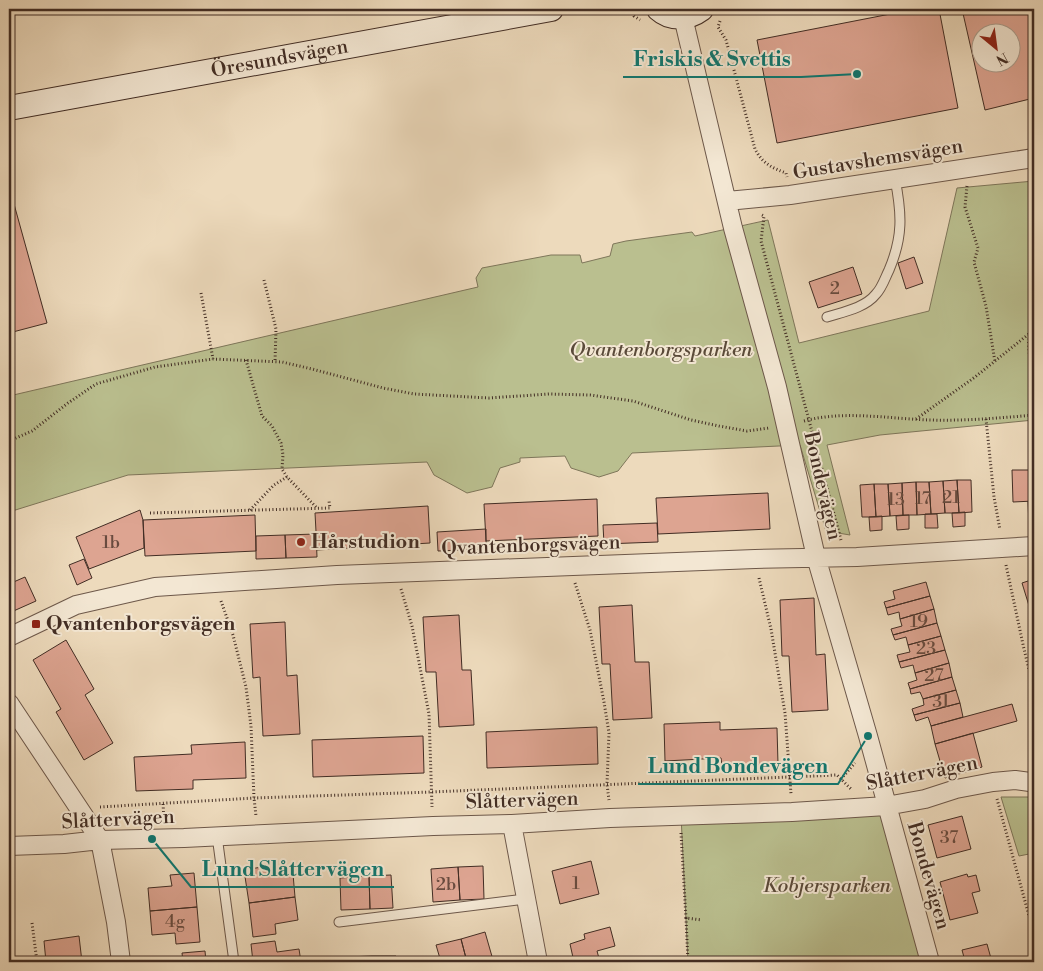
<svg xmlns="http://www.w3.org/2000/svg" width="1043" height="971" font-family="'Libre Bodoni',serif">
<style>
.green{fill:#babf8f;stroke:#7e765a}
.building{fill:#dda491;stroke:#422d24;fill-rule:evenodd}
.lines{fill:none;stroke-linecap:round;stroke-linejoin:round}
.lane-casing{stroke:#6d584a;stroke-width:11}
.street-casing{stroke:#6d584a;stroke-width:20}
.secondary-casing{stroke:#422d24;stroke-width:26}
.path{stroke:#422d24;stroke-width:3;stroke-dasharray:1 2.5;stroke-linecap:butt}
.lane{stroke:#f3e7d3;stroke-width:9}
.street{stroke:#f3e7d3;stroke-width:18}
.secondary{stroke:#f3e7d3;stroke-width:24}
.poi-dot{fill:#8f2418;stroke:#f3e7d3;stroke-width:2}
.labels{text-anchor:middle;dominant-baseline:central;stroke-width:4;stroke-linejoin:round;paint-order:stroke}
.number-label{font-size:18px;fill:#694b3f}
.street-label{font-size:20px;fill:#422d24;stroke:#f3e7d3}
.park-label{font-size:20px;font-style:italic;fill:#5a4a39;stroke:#f3e7d3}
.poi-label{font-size:20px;font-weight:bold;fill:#422d24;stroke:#f3e7d3;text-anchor:start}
.leader{fill:none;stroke:#0f766e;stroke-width:2}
.callout-dot{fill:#0f766e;stroke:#f3e7d3;stroke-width:2}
.callout-label{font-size:21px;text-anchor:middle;font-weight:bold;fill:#0f766e;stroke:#f3e7d3;stroke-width:4;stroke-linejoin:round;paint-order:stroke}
</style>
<rect width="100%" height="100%" fill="#eddabc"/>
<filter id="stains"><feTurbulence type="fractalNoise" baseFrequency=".004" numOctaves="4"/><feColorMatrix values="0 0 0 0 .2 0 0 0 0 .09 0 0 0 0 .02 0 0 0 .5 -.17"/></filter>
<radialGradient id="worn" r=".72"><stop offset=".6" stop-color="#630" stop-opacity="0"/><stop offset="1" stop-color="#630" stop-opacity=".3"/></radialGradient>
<!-- green -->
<path class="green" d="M1034,181V420L880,435L827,445L850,535L826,531L800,445L632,453L618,471L599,477L571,468L565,456L520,458V462L500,468L492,487L467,493L434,475L427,462L128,475L9,512V396L478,287L476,278L482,268L551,255H580L582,263L610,256L613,244L626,241L692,232L695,236L768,220L799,343L929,311L957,188Z
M1001,797H1030L1034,800V853L1019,856Z
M886,806L930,962H688L681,815Z"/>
<!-- building -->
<path class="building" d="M916,9H939L958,108L777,143L757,40Z
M962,9H1034V98L985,110ZM980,32H1010V62H980Z
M9,186L47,323L9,333Z
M914,257L923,283L906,289L898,263Z
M853,267L862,294L818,308L809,282Z
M1012,470H1034V501L1013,502Z
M957,480H971L972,512L959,513Z
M957,480L959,513H945L943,481Z
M943,481L945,513L931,514L929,482Z
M916,482H929L931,514L917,515Z
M916,482L917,515H903L902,483Z
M902,483L903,515L890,516L888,484Z
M874,484H888L890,516L876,517Z
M874,484L876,517H862L860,485Z
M768,493L770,529L658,534L656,498Z
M597,499L598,536L486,541L484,504Z
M1028,501H1034V526H1029Z
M428,506L430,543L317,550L315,513Z
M140,510L143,520L144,548L89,569L76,537Z
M965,512V526L953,527L952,513Z
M925,514H937L938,528H925Z
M255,515L256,551L145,556L143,520Z
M909,515V529L897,530L896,516Z
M882,516V530L870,531L869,517Z
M657,523L658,542L604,544L603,525Z
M486,529V549L438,551L437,532Z
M316,534L317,557L286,558L285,535Z
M285,535L286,558L256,559V536Z
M84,559L92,578L77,585L69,565Z
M25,577L36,601L9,613V584Z
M1034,579V622L1022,583Z
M926,582L930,596L886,608L884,602L895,599L893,591Z
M930,596L934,609L900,619L899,612L888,615L886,608Z
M814,598L816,655L825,654L828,710L792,712L789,656H782L780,600Z
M632,605L635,662H649L652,718L613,720L610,664H602L599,607Z
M934,609L937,623L893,635L891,629L902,626L900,619Z
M459,615L462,670H471L474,725L439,727L436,672H426L423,617Z
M285,622L287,676L297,675L300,734L263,736L260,677L253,678L250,624Z
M937,623L941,636L908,645L906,637L895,640L893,635Z
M941,636L945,650L899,662L897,655L910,652L908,645Z
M66,640L94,689L85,695L113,743L84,760L56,712L61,709L33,660Z
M945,650L949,663L915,673L913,665L901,668L899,662Z
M949,663L952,677L910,689L908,683L917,680L915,673Z
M952,677L956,690L923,699L920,692L911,694L910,689Z
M956,690L960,703L914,715L912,709L924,705L923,699Z
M960,703L963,717L931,726L928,717L916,721L914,715Z
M1012,704L1017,721L935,744L931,726Z
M720,722V730L777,728L778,764L722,766L721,758L665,761L664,724Z
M597,727L598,764L487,768L486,732Z
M973,733L982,767L945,778L935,744Z
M423,736L424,773L313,777L312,740Z
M245,742L246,778L193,780V789L136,791L134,757L192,754L191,745Z
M9,769L13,784L9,786Z
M962,816L971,849L937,858L928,825Z
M591,861L599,894L560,904L552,871Z
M268,866L270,877L293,874L295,897L249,903L244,870Z
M483,866L484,899L460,900L458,867Z
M458,867L460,900L433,902L431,869Z
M194,873L197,907L150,911L148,888L172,886L170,875Z
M967,874L968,877L976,875L980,891L972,893L978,913L950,920L940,882Z
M391,875L393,908L370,909L369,876Z
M369,876L370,909L341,910L340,878Z
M295,897L298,920L275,924L276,934L253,937L249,903Z
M197,907L200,942L176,944L175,933L152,935L150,911Z
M610,927L615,946L597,951L600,962H574L570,944L585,939L584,934Z
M485,932L493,960L483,962H467L461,939Z
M79,936L82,962H46L44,941Z
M461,939L467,962H441L436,945Z
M275,941L277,952L299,949L301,962H253L251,944Z
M987,944L992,962H961L965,961L962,950Z
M205,951L206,962H183L182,953Z
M372,956V962H346V957Z
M372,956H396V962H372Z"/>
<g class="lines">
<defs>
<path id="lane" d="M827,317C843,312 865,308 876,294C882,288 885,278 889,270C903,237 902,214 895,179
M217,836L234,962
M339,922L525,899"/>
<path id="street" d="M683,17L733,228L777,387L816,557L868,736L930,962
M727,201L790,195L1034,158
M9,637L76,605L155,587L337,575L755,559L857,557L1034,546
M9,703L100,840L116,922L121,962
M512,824L538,962
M9,846L64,844L100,840L184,838L433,826L512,824L610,818L792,812L886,806L925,799L956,789L993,782L1015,780L1030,782L1034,784"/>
<g id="secondary">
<path d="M659,9C671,20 689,18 701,9"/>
<path id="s1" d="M9,108L551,9"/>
</g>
</defs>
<!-- lane casing -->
<use href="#lane" class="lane-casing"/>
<!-- street casing -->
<use href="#street" class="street-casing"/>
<!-- secondary casing -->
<use href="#secondary" class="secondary-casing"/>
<!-- path -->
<path class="path" d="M632,9L634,16L640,20
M720,21L718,27L726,40L755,149C762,163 772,168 786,173L787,177
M967,186L965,207L978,248L974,262L986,306L995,362
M762,215L764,216L761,241L841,540
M264,280L276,329L275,362
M201,293L213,359
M1034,322C1025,337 1029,358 1034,373
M246,360L262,416L272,426L281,443L283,455L282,469L287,477L317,508
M916,419L975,377L1030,333
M986,419L994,497L1000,530
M804,421C844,410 890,419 931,420C965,421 1000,418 1034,415
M9,441L32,431L68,403L96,384L155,367L213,359L282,362L312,369L383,388L414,394L489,398L549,394L590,395L633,401L691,420L719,426L747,431L769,428
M250,510L274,485L287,477
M150,513L330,508L329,501
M1006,565L1024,649L1034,690
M759,578L771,629L785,713L791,794
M575,583L590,630L604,702L609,733L607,784L609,800
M401,589L412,626L429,714L432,807
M221,601L233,635L246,687L251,726L254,798L256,816
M841,779L855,763
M997,799L1034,934
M163,804L164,818
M100,807L254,798L431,792L837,775L852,790
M681,833L686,918L702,920
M686,918L688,962
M32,923L37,962
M677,962L688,959"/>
<!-- lane -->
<use href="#lane" class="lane"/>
<!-- street -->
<use href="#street" class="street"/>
<!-- secondary -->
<use href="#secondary" class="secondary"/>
</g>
<!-- markers -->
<g class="poi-dot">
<circle cx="301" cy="542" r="5"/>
<rect x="31" y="619" width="10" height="10" rx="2.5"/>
</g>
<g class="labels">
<!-- number labels -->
<g class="number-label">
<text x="835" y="288">2</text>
<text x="951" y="497">21</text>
<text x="923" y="498">17</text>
<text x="896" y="499">13</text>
<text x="111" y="542">1b</text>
<text x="919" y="621">19</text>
<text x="926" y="648">23</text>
<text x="934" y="675">27</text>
<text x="941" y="701">31</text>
<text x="949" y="837">37</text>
<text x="576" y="883">1</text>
<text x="446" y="884">2b</text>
<text x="175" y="921">4g</text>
</g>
<!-- street labels -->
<g class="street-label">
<text stroke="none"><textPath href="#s1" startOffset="275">Öresundsvägen</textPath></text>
<text transform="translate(878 160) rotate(-9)">Gustavshemsvägen</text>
<text transform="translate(822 486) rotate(77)">Bondevägen</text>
<text transform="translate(531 546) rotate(-2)">Qvantenborgsvägen</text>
<text transform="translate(922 774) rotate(-11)">Slåttervägen</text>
<text transform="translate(522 801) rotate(-2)">Slåttervägen</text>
<text transform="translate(118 820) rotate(-3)">Slåttervägen</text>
<text transform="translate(928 876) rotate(74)">Bondevägen</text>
</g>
<!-- park labels -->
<g class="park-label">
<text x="661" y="350">Qvantenborgsparken</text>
<text x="827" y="886">Kobjersparken</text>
</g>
<!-- poi labels -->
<g class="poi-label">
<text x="311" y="542">Hårstudion</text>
<text x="46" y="624">Qvantenborgsvägen</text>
</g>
</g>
<!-- callouts -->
<path class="leader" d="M857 74L801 77H623M868 736L838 784H638M152 839L191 887H394"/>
<g class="callout-dot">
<circle cx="857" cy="74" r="5"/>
<circle cx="868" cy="736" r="5"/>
<circle cx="152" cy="839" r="5"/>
</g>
<g class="callout-label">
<text x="712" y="66">Friskis &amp; Svettis</text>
<text x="738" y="773">Lund Bondevägen</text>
<text x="293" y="876">Lund Slåttervägen</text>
</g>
<!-- margin -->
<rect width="1043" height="971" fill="none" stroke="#eddabc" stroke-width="30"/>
<rect x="10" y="10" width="1023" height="951" fill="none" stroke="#422d24" stroke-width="2.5"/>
<rect x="15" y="15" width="1013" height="941" fill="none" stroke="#422d24"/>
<!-- north arrow -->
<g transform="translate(996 48) rotate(151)"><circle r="24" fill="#f3e7d3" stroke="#ac9d8d"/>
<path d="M0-4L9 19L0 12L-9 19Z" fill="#8f2418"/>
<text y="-8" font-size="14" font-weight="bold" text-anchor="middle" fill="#422d24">N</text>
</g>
<rect width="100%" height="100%" filter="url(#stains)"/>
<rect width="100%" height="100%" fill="url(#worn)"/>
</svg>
